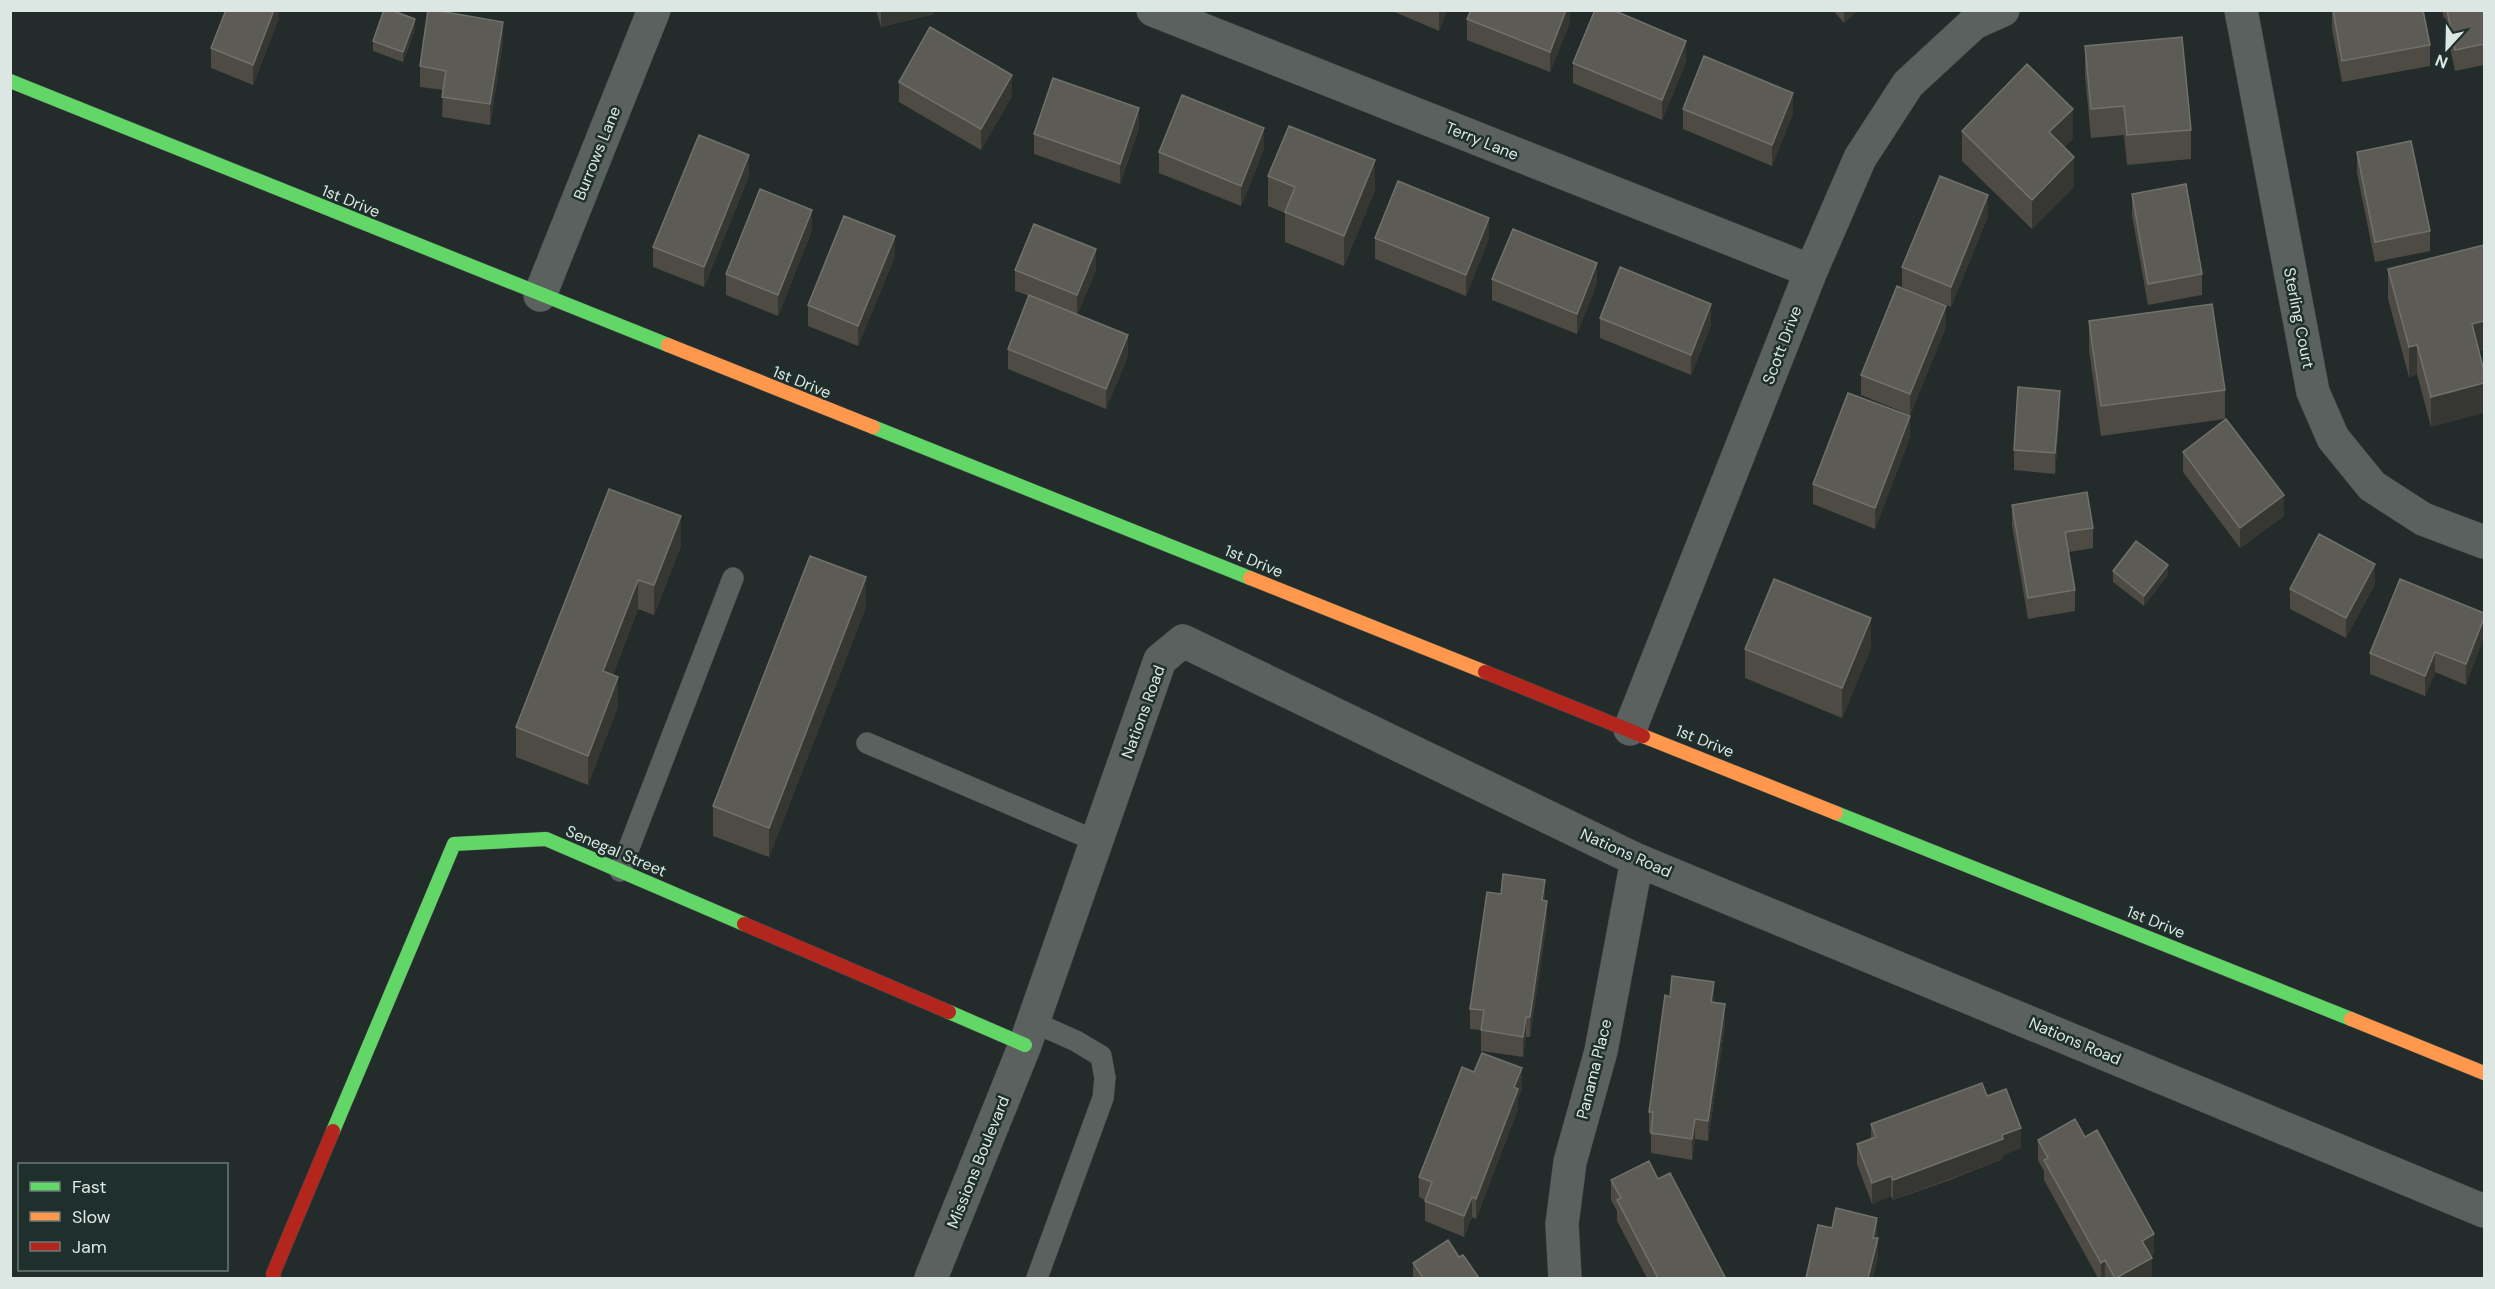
<svg xmlns="http://www.w3.org/2000/svg" width="2495" height="1289" font-family="'DM Sans',sans-serif">
<style>
.lines{fill:none;stroke-linecap:round;stroke-linejoin:round}
.lane-casing{stroke:#424a48;stroke-width:22}
.street-casing{stroke:#424a48;stroke-width:34}
.fast-casing{stroke:#424a48;stroke-width:15}
.slow-casing{stroke:#424a48;stroke-width:15}
.jam-casing{stroke:#424a48;stroke-width:15}
.lane{stroke:#5a615f;stroke-width:21}
.street{stroke:#5a615f;stroke-width:33}
.fast{stroke:#63d668;stroke-width:14}
.slow{stroke:#ff974d;stroke-width:14}
.jam{stroke:#b3261e;stroke-width:14}
.wall{fill:#4e4a44}
.shaded-wall{fill:#363732}
.building{fill:#5d5b55;stroke:#71716c;stroke-width:1.5}
.labels{text-anchor:middle;dominant-baseline:central;stroke-width:5;stroke-linejoin:round;paint-order:stroke}
.street-label{font-size:16px;fill:#dce7e4;stroke:#1f302c}
</style>
<rect width="100%" height="100%" fill="#232c2a"/>
<g class="lines">
<defs>
<path id="lane" d="M867,743L1096,841
M620,871L733,578
M1033,1022L1076,1041L1101,1056L1105,1078L1103,1098L1037,1278"/>
<path id="street" d="M1153,10L1811,271
M2241,10L2313,392L2333,438L2372,486L2423,519L2484,542
M540,295L654,10
M1630,729L1811,271L1860,158L1908,84L1974,23L2003,10
M931,1278L1025,1045L1160,660L1183,641L1637,860L2484,1211
M1565,1278L1562,1224L1570,1162L1601,1051L1637,860"/>
<path id="fast" d="M10,81L668,345
M873,427L1250,578
M1836,813L2351,1019
M949,1012L1025,1045
M333,1131L454,844L546,839L744,924"/>
<path id="slow" d="M668,345L873,427
M1250,578L1485,672
M1643,736L1836,813
M2351,1019L2484,1073"/>
<path id="jam" d="M1485,672L1643,736
M744,924L949,1012
M274,1278L273,1274L333,1131"/>
</defs>
<!-- lane casing -->
<use href="#lane" class="lane-casing"/>
<!-- street casing -->
<use href="#street" class="street-casing"/>
<!-- fast casing -->
<use href="#fast" class="fast-casing"/>
<!-- slow casing -->
<use href="#slow" class="slow-casing"/>
<!-- jam casing -->
<use href="#jam" class="jam-casing"/>
<!-- lane -->
<use href="#lane" class="lane"/>
<!-- street -->
<use href="#street" class="street"/>
<!-- fast -->
<use href="#fast" class="fast"/>
<!-- slow -->
<use href="#slow" class="slow"/>
<!-- jam -->
<use href="#jam" class="jam"/>
</g>
<!-- wall -->
<path class="wall" d="M279,10V18L253,85L211,68V48Z
M876,10H934V14L881,27Z
M1390,10H1447L1439,31Z
M1570,10V22L1550,72L1467,40V19Z
M1833,10H1858L1844,23Z
M2332,10L2430,45V66L2342,82L2332,29Z
M2442,10H2484V65L2455,71Z
M415,29L403,62L373,51V41Z
M503,42L490,125L442,117L443,90L420,87V66Z
M2085,46L2191,130V159L2127,165L2124,135L2091,138L2085,75Z
M1686,62L1662,120L1573,83V63Z
M899,82L1012,96L981,150L899,102Z
M1683,109L1793,113L1772,166L1683,129Z
M1139,128L1120,184L1034,154V134Z
M1962,131L2073,138L2064,147L2074,187L2032,229L1962,161Z
M1264,149L1241,206L1159,173V152Z
M2357,152L2430,231V251L2375,262L2357,173Z
M749,176L704,287L653,267V247Z
M1268,176L1375,190L1344,266L1285,242V213L1268,206Z
M2132,194L2202,274V295L2148,305L2132,215Z
M1988,216L1951,307L1902,287V267Z
M812,230L778,316L726,295V274Z
M1375,238H1489L1466,296L1375,259Z
M895,256L858,346L808,326V305Z
M2388,269L2479,352L2431,427L2417,374L2409,377L2388,299Z
M1015,270H1096L1077,315L1128,356L1106,409L1008,369V349L1029,296L1015,291Z
M1492,279L1597,283L1577,334L1492,300Z
M1600,318L1711,325L1691,375L1600,338Z
M2089,321L2225,390V419L2101,436L2089,350Z
M1946,327L1910,415L1861,395V375Z
M2060,411L2055,474L2014,470V450Z
M1910,437L1875,529L1813,504V484Z
M2183,452L2284,516L2240,548L2183,472Z
M609,489L681,546L654,615L638,609L613,675L618,706L588,785L516,757V727Z
M2012,505L2093,528V548L2069,552L2075,590V611L2028,619L2012,525Z
M2113,571L2168,575L2144,606L2113,582Z
M2375,584L2346,638L2290,609V589Z
M866,607L769,857L713,836V806Z
M2484,613L2466,685L2435,672L2425,696L2370,674V653Z
M1871,648L1842,718L1745,678V649Z
M1545,901L1547,921L1530,1037H1526L1523,1057L1481,1051V1030L1470,1029V1009Z
M1714,1003L1725,1025L1708,1141L1695,1139L1692,1160L1651,1153V1133L1649,1132V1112Z
M1474,1072L1522,1089L1518,1097V1109L1476,1219L1472,1217L1464,1237L1425,1221V1200L1419,1197V1177Z
M1987,1096L2021,1148L2003,1155V1159L1947,1181L1893,1200L1891,1196L1872,1204L1857,1164V1144L1871,1138V1124Z
M2085,1137L2154,1254L2150,1256L2152,1278H2098L2044,1180V1171L2038,1160V1140Z
M1658,1179L1725,1278H1647L1617,1221V1211L1611,1200V1180Z
M1459,1257L1479,1278H1413V1263Z"/>
<!-- shaded-wall -->
<path class="shaded-wall" d="M274,10H279V18L253,85V65Z
M881,10H934V14L881,27Z
M1439,10H1447L1439,31Z
M1566,10H1570V22L1550,72V52Z
M1844,10H1858L1844,23Z
M415,19V29L403,62V52Z
M503,22V42L490,125V104Z
M1686,41V62L1662,120V100Z
M1012,75V96L981,150V129Z
M1793,93V113L1772,166V145Z
M1139,108V128L1120,184V164Z
M2073,109V138L2049,162V132Z
M1264,128V149L1241,206V186Z
M749,155V176L704,287V267Z
M2074,157V187L2032,229V200Z
M1375,160V190L1344,266V236Z
M1988,195V216L1951,307V287Z
M812,210V230L778,316V295Z
M1489,218V238L1466,296V275Z
M895,236V256L858,346V326Z
M1096,249V270L1077,316V295Z
M1597,263V283L1577,334V314Z
M1711,304V325L1691,375V355Z
M1946,306V327L1910,415V394Z
M2484,321V350L2472,354V324Z
M1128,335V356L1106,409V389Z
M2417,345V374L2409,377V347Z
M2484,383V413L2431,427V397Z
M2060,391V411L2055,474V453Z
M1910,416V437L1875,529V508Z
M2284,495V516L2240,548V528Z
M681,516V546L654,615V585Z
M2375,564V584L2346,638V618Z
M2168,565V575L2144,606V596Z
M866,577V607L769,857V828Z
M638,580V609L603,701V671Z
M1871,618V648L1842,718V688Z
M2484,618V638L2466,685V664Z
M2435,652V672L2425,696V676Z
M618,677V706L588,785V756Z
M1545,880V900L1542,920V900Z
M1547,901V921L1530,1037V1017Z
M1714,982V1002H1711Z
M1725,1004V1025L1708,1141V1121Z
M1526,1017V1037L1523,1057V1037Z
M1522,1068V1089L1518,1097V1109L1476,1219V1199L1514,1087Z
M1695,1119V1139L1692,1160V1139Z
M2021,1128V1148L2003,1155V1159L1893,1200V1180L2002,1135Z
M1891,1176V1196L1872,1204V1183Z
M1472,1197V1217L1464,1237V1216Z
M1877,1218V1238H1873Z
M2154,1234V1254L2142,1261V1241Z
M1878,1238V1259L1873,1278H1868Z
M2152,1258V1278H2116Z
M2105,1260V1278H2101V1263Z"/>
<!-- building -->
<path class="building" d="M226,10H274L253,65L211,48Z
M384,10H391L415,19L403,52L373,41Z
M428,10H434L503,22L490,104L442,97L446,71L420,66Z
M1471,10H1566L1550,52L1467,19Z
M1595,10H1613L1686,41L1662,100L1573,63Z
M2333,10H2423L2430,45L2342,61Z
M2447,10H2484V44L2455,50Z
M930,27L1012,75L981,129L899,82Z
M2182,37L2191,130L2127,135L2124,106L2091,109L2085,46Z
M1704,56L1793,93L1772,145L1683,109Z
M2027,64L2073,109L2049,132L2074,157L2032,200L1962,131Z
M1053,78L1139,108L1120,164L1034,134Z
M1182,95L1264,128L1241,186L1159,152Z
M1289,126L1375,160L1344,236L1285,212L1295,187L1268,176Z
M699,135L749,155L704,267L653,247Z
M2411,141L2430,231L2375,242L2357,152Z
M1940,176L1988,195L1951,287L1902,267Z
M1398,181L1489,218L1466,275L1375,238Z
M2186,184L2202,274L2148,284L2132,194Z
M760,189L812,210L778,295L726,274Z
M844,216L895,236L858,326L808,305Z
M1034,224L1096,249L1077,295L1015,270Z
M1513,229L1597,263L1577,314L1492,279Z
M2484,245V321L2472,324L2484,371V383L2431,397L2417,345L2409,347L2388,269Z
M1620,267L1711,304L1691,355L1600,318Z
M1897,286L1946,306L1910,394L1861,375Z
M1029,295L1128,335L1106,389L1008,349Z
M2212,304L2225,390L2101,406L2089,321Z
M2018,387L2060,391L2055,453L2014,450Z
M1848,393L1910,416L1875,508L1813,484Z
M2226,419L2284,495L2240,528L2183,452Z
M609,489L681,516L654,585L638,580L603,671L618,677L588,756L516,727Z
M2087,492L2093,528L2065,532L2075,590L2028,598L2012,505Z
M2319,534L2375,564L2346,618L2290,589Z
M2136,541L2168,565L2144,596L2113,571Z
M810,556L866,577L769,828L713,806Z
M1774,579L1871,618L1842,688L1745,649Z
M2400,579L2484,613V618L2466,664L2435,652L2425,676L2370,653Z
M1503,874L1545,880L1542,900L1547,901L1530,1017H1526L1523,1037L1481,1030L1484,1010L1470,1009L1487,892L1501,894Z
M1672,976L1714,982L1711,1002L1725,1004L1708,1121L1695,1119L1692,1139L1651,1133L1653,1112H1649L1665,995L1670,997Z
M1482,1053L1522,1068L1514,1087L1518,1089L1476,1199L1472,1197L1464,1216L1425,1201L1432,1182L1419,1177L1462,1067L1474,1072Z
M1982,1083L1987,1096L2006,1089L2021,1128L2002,1135L2003,1139L1947,1160L1893,1180L1891,1176L1872,1183L1857,1144L1876,1137L1871,1124Z
M2075,1119L2085,1137L2097,1130L2154,1234L2142,1241L2152,1258L2116,1278H2115L2105,1260L2101,1263L2044,1160L2048,1158L2038,1140Z
M1649,1161L1658,1179L1670,1173L1725,1277L1723,1278H1658L1617,1200L1621,1198L1611,1180Z
M1836,1208L1877,1218L1873,1238H1878L1868,1278H1806L1818,1225L1832,1228Z
M1448,1240L1459,1257L1463,1255L1479,1278H1423L1413,1263Z"/>
<g class="labels">
<!-- street labels -->
<g class="street-label">
<text transform="translate(1482 141) rotate(22)">Terry Lane</text>
<text transform="translate(597 153) rotate(-68)">Burrows Lane</text>
<text transform="translate(351 201) rotate(22)">1st Drive</text>
<text transform="translate(2299 318) rotate(79)">Sterling Court</text>
<text transform="translate(1782 345) rotate(-69)">Scott Drive</text>
<text transform="translate(802 382) rotate(22)">1st Drive</text>
<text transform="translate(1254 561) rotate(22)">1st Drive</text>
<text transform="translate(1143 712) rotate(-70)">Nations Road</text>
<text transform="translate(1705 741) rotate(22)">1st Drive</text>
<text transform="translate(616 851) rotate(23)">Senegal Street</text>
<text transform="translate(1626 853) rotate(24)">Nations Road</text>
<text transform="translate(2156 922) rotate(22)">1st Drive</text>
<text transform="translate(2075 1041) rotate(23)">Nations Road</text>
<text transform="translate(1594 1069) rotate(-76)">Panama Place</text>
<text transform="translate(978 1162) rotate(-68)">Missions Boulevard</text>
</g>
</g>
<!-- border -->
<rect width="2495" height="1289" fill="none" stroke="#dce7e4" stroke-width="24"/>
<!-- legend -->
<rect x="18" y="1163" width="210" height="108" fill="#1f302c" stroke="#6b7976" stroke-width="1.5"/>
<rect x="30" y="1182" width="30" height="9" fill="#63d668" stroke="#6b7976" stroke-width="1.5"/>
<text x="72" y="1193" font-size="18" fill="#dce7e4">Fast</text>
<rect x="30" y="1212" width="30" height="9" fill="#ff974d" stroke="#6b7976" stroke-width="1.5"/>
<text x="72" y="1223" font-size="18" fill="#dce7e4">Slow</text>
<rect x="30" y="1242" width="30" height="9" fill="#b3261e" stroke="#6b7976" stroke-width="1.5"/>
<text x="72" y="1253" font-size="18" fill="#dce7e4">Jam</text>
<!-- north arrow -->
<g transform="translate(2447 48) rotate(202)" stroke="#1f302c" stroke-width="4.5" paint-order="stroke">
<path d="M0-4.5L10 22L0 15L-10 22Z" fill="#dce7e4"/>
<text y="-9" font-size="16" font-weight="bold" text-anchor="middle" fill="#dce7e4">N</text>
</g>
</svg>
